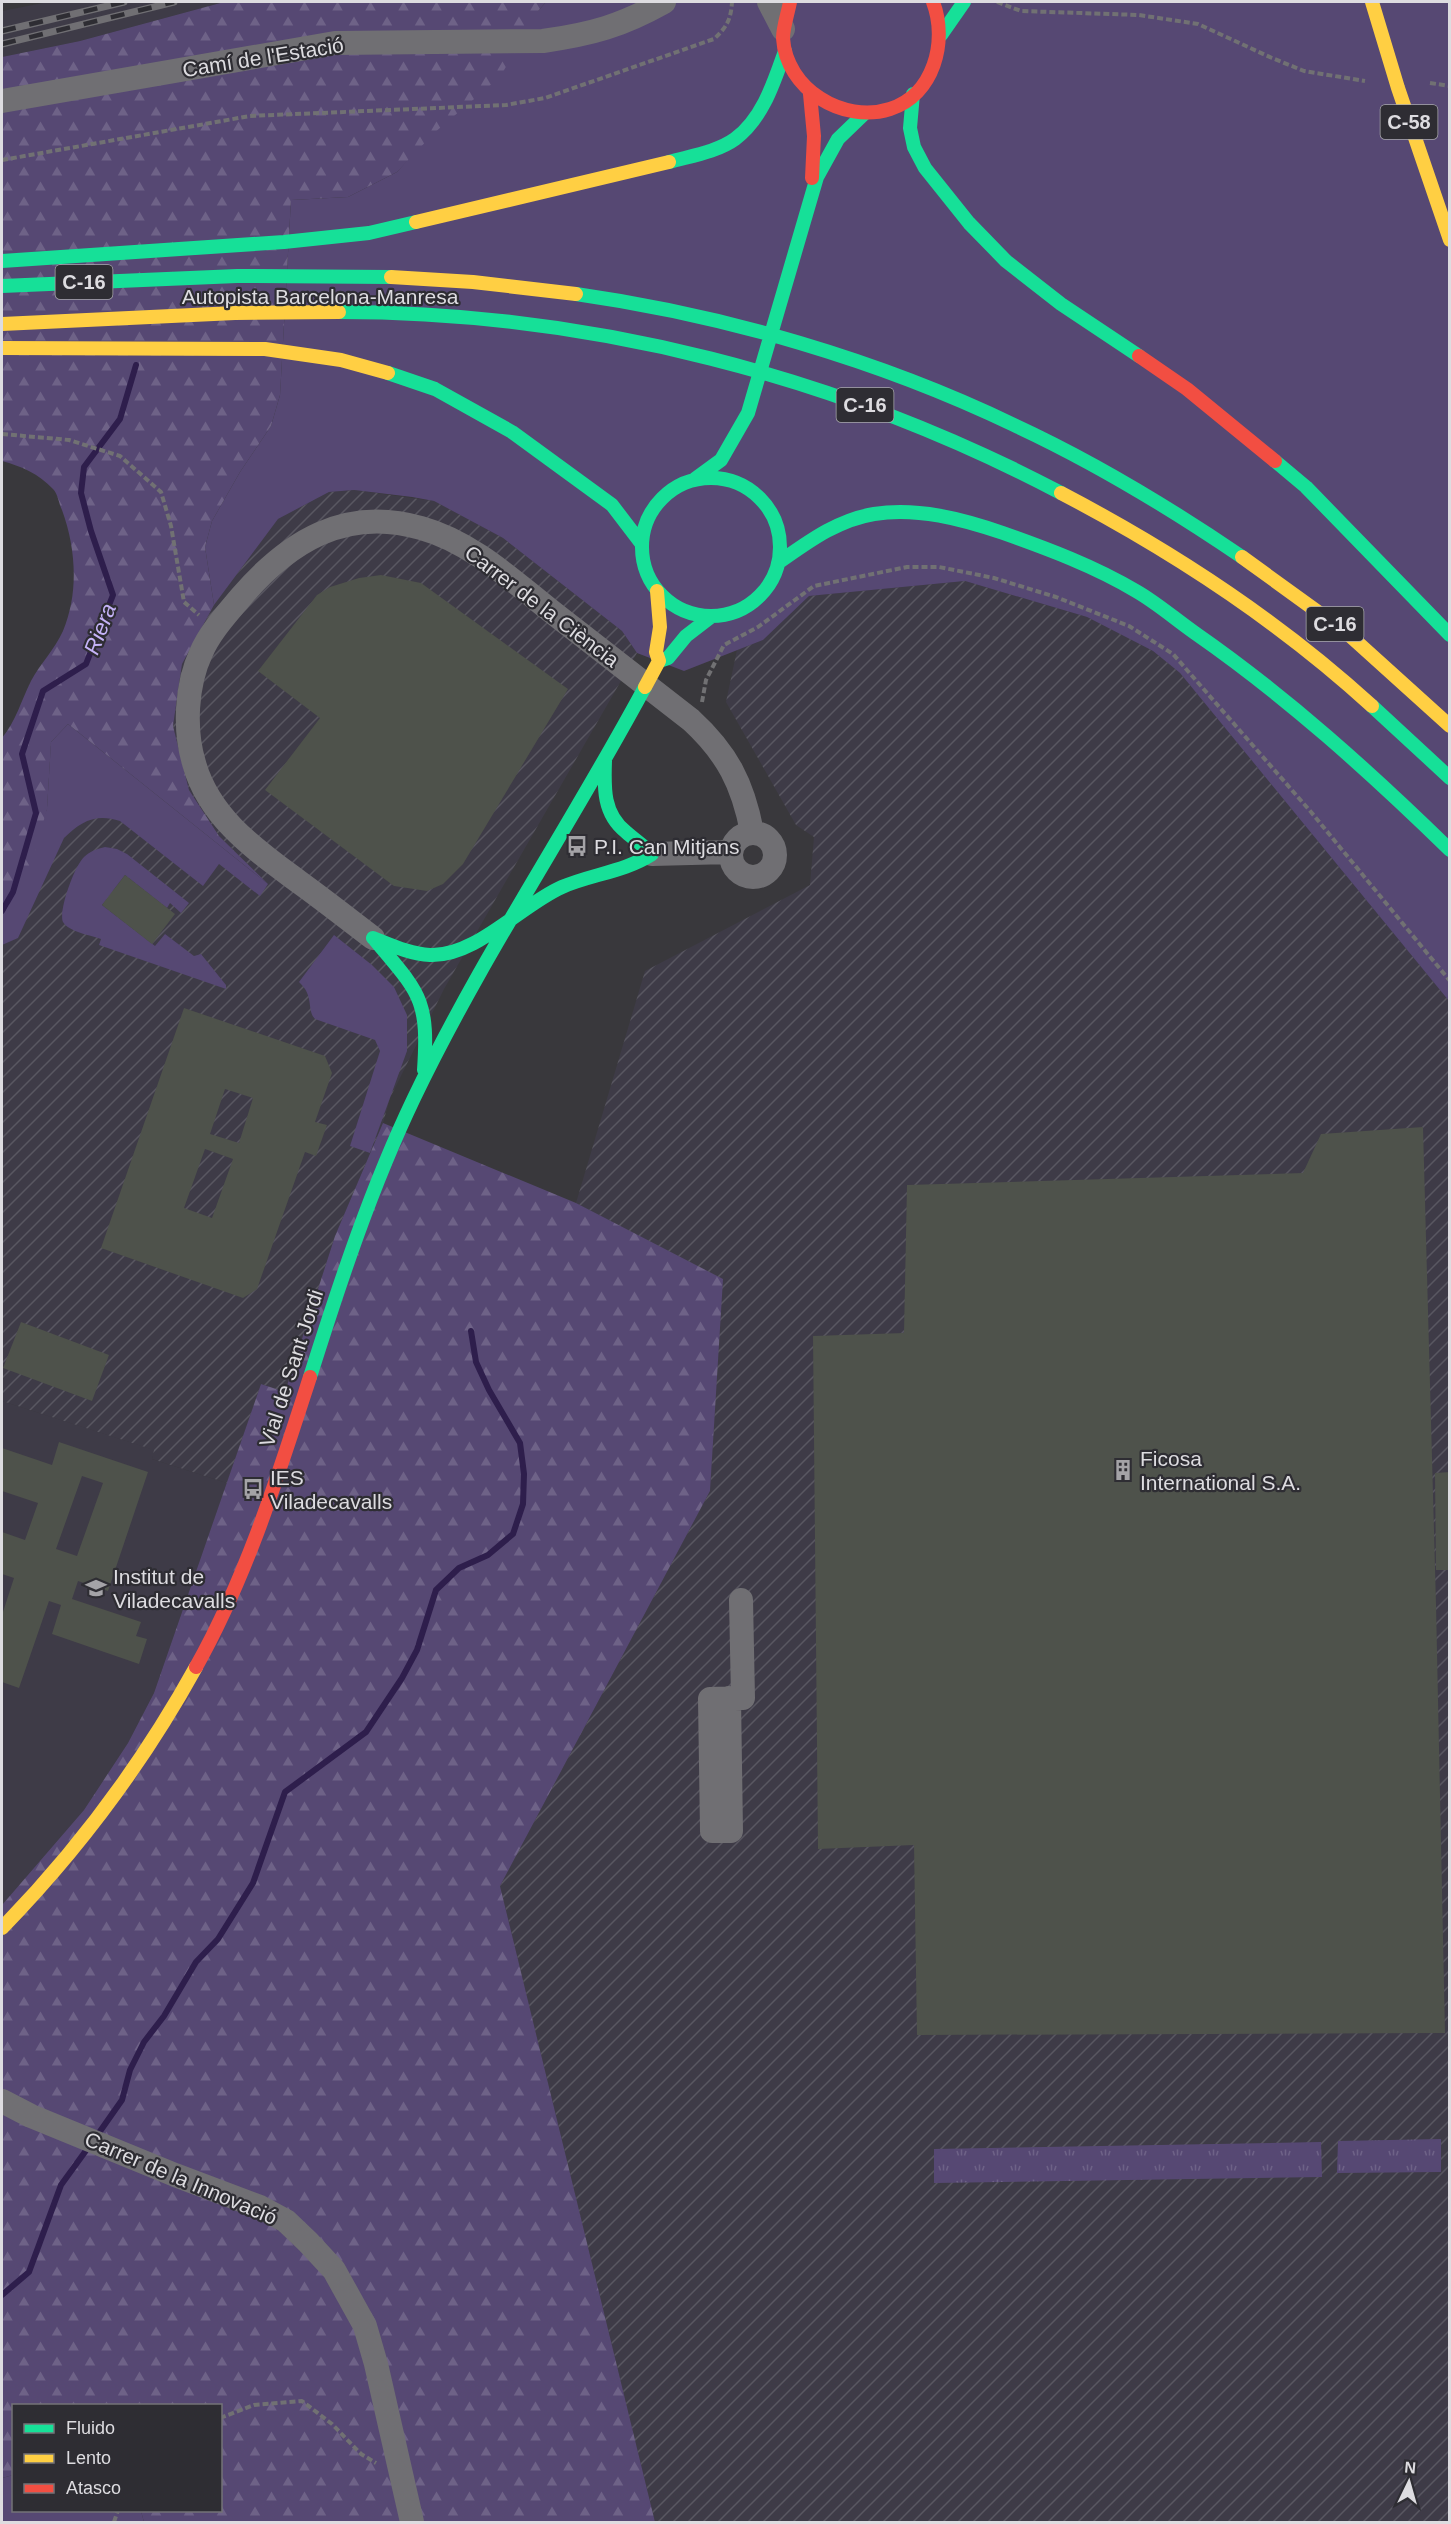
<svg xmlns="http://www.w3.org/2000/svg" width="1451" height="2524" font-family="Arial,sans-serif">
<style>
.built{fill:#3e3b47}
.industrial{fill:url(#industrial-furrows)}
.grass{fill:#564873}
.forest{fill:url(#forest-firs)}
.park{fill:url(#park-tufts)}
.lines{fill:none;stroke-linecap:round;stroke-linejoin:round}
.stream{stroke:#2e1e4c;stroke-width:6}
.building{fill:#4e524b;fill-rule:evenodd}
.path{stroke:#717173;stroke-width:4;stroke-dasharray:6 3;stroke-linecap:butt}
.street{stroke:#706f73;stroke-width:24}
.fast{stroke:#16e098;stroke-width:14}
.slow{stroke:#ffcf43;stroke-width:14}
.jam{stroke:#f24e42;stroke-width:14}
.rail-casing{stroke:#706f73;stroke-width:7}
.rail{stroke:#2e2d33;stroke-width:4.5;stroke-dasharray:14;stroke-linecap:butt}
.labels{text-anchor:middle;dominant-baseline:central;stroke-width:4.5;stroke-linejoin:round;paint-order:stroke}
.shield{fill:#2e2d33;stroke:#a8a8ac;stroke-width:1.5}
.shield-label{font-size:20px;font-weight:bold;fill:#dddce0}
.street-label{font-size:21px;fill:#dddce0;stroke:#2e2d33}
.poi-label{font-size:21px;fill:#dddce0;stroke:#2e2d33;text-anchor:start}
.water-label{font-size:22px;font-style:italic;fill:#c5b3f7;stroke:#2e2d33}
</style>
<defs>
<pattern id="industrial-furrows" width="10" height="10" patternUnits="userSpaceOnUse" patternTransform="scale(1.5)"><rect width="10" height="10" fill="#3e3b47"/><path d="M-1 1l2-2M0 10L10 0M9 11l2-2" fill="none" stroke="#595761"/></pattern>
<pattern id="forest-firs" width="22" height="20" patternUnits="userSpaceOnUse" patternTransform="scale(1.5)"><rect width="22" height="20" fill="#564873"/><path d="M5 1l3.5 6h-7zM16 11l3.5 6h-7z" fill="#6e6287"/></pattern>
<pattern id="park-tufts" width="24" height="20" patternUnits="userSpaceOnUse" patternTransform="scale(1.5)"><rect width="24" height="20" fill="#564873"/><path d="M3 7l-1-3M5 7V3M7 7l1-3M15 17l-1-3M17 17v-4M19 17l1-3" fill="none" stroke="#6e6287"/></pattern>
</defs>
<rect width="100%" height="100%" fill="#39383c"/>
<!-- built -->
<path class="built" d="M48,2H224L80,41L2,57V11Z
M2,1401L155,1450L152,1459L227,1483L154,1693L128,1743L84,1810L2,1905Z"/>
<!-- industrial -->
<path class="industrial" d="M354,490L434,501L503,538L622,631L637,653L444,989L390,1098L383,1123L335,1236L285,1393L261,1384L227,1483L152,1459L154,1450L2,1401V914L6,910L51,742L262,878L219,836L189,790L173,726L182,664L214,605L278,519L329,492Z
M965,581L1087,617L1153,651L1180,673L1449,1001V2522H655L500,1886L710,1491L722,1279L576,1203L645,971L810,885L814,837L796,825L726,702L737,650L763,640L808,596Z"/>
<!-- grass -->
<path class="grass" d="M546,2H1449V1001L1180,673L1153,651L1087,617L965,581L809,596L763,640L684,671L637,653L622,631L503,538L434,501L412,497L354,490L329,492L278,519L214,605L205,547L212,521L240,472L271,426L280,395L291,200L348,197L397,172Z
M68,724L268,884L260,896L219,864L203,886L120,821C96,813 81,821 64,838L18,938L2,945V914L6,910L47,809L51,742Z
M105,847L117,849L127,854L189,903L181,913L170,903L167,908L125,875L102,905L155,946L165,934L194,956L201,954L226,985V989L99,945L101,939C90,935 69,932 63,922C58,911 75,865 84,857C90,851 97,849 105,847Z
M334,935L372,965L394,987L407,1015V1051L370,1153L350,1146L380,1051L375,1040L315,1019C306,1009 315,997 299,982Z
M13,2475L14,2510L141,2511L144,2522H2V2478Z"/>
<!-- forest -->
<path class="forest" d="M224,2H546L539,10L500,77L434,133L397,172L348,197L291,200L280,395L271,426L240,472L212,521L205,547L214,605L182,664L173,726L189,790L219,836L268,884L68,724L51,742L47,809L29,872L6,910L2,914V738C16,721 21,701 31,681C40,664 55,649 63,631C79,593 76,548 62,510C59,504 58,494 53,489C39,474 21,466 2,461V57L80,41Z
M383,1123L576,1203L723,1279L710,1491L500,1886L655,2522H144L141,2511L220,2510V2406H14L13,2475L2,2478V1905L84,1810L128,1743L154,1693L261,1384L285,1392L335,1236Z"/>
<!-- park -->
<path class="park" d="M1441,2139V2172L1337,2173L1338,2141Z
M1321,2142L1322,2177L934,2183V2149Z"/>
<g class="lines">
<!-- stream -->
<path class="stream" d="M2,911L13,892L36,813L22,754L43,691L86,664L113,595L91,531L81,493L84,467L120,419L136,365
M96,2137L122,2100L130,2070L144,2042L164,2016L196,1962L218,1939L253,1883L285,1792L366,1732L402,1678L417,1650L436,1590L459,1568L488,1555L513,1534L523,1504L524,1474L520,1443L489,1390L476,1362L471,1331
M2,2295L29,2272L61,2185L90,2145"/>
</g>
<!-- building -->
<path class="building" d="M381,575L421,583L568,689L463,864L443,884L427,891L394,886L265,790L320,718L258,671L317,595L330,587L359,578Z
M125,875L175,914L152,944L102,905Z
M184,1008L325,1056L332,1073L315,1122L327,1125L316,1156L305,1152L257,1289L243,1298L101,1248ZM225,1089L253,1098L239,1143L210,1134ZM205,1149L233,1159L212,1218L184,1208Z
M1423,1127L1436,1604L1445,2033L917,2035L914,1845L818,1849L813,1336L904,1333L907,1185L1303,1173L1321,1134Z
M21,1322L109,1355L92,1401L3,1368Z
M59,1442L148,1472L108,1591L78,1581L72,1599L141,1622L136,1636L147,1639L139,1664L52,1634L61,1605L49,1601L19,1688L2,1682V1615L14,1578L2,1574V1532L25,1540L38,1503L2,1491V1448L52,1465ZM82,1476L103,1483L77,1556L56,1549Z
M1450,1472V1570H1436L1435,1473Z"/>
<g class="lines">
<!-- path -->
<path class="path" d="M997,2L1021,11L1139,15L1198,24L1272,58L1304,71L1365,81
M1430,83L1450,86
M2,160L250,116L506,105L545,98L714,39C727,27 731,19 732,2
M2,434L69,440L120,456L161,492L171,526L184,602L199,615
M702,702L706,680L724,645L758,627L814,586L907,567H939L994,578L1056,597L1129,626L1173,654L1311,812L1450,981
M220,2418L254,2405L302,2401L332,2424L361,2454L376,2463
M114,2522L118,2510"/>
<!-- street -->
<path class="street" d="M769,2L783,29
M2,101L335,43L543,41C592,34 621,26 664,2
M731 855a22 22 0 1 1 44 0a22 22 0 1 1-44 0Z
M652,854L730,852
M373,938C348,919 324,900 299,882C256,850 209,818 194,763C184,730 186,685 201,653C210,632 226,615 241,597C288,542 345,506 421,528C472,542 514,582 556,615C601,650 646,685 691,720C727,753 743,784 752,832
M729,1698L731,1831H712L710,1699L743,1698L741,1600
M2,2101L31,2116L175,2175L260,2207L286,2221L308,2242L334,2270L365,2326L376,2364L412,2522"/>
<!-- fast -->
<path class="fast" d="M941,35L964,2
M913,94L910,128L914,147L925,168L969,223L1006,261L1061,304L1139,356
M669,162C690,156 717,152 735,139C763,118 774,82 785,51
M2,261L284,242L369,233L416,222
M2,286L237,276L391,277
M576,294C724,315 879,360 1014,425C1094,462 1170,508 1242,557
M339,312C590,312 839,376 1061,493
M388,373L435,389L512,432L612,505L641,543
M1275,461L1306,487L1450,635
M642 547a69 69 0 1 1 138 0a69 69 0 1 1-138 0Z
M695,479L721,460L748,413L817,177L838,139L865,113
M778,563C808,542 837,520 874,514C917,507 962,519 1003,533C1048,549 1094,566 1136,591C1157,603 1175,619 1195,633C1287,697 1370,772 1450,850
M659,661L668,658L686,636L712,616
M1372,706L1450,778
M373,938C391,945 410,954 430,955C476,957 521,905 562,887C592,874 624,872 652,854C644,846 635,840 626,832C603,814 604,788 605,761
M375,940C419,993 429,998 424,1070
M310,1377C340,1282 371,1188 414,1098C482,956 571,825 645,687"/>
<!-- slow -->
<path class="slow" d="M1372,2L1398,88L1450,240
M416,222L669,162
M391,277L473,282L576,294
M2,324L235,313L339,312
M2,348L265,349L341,360L388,373
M1061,493C1172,551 1280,622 1372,706
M1242,557L1347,633L1450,726
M645,687L659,661L656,652L660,627L657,591
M2,1928C79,1849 143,1763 196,1667"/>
<!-- jam -->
<path class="jam" d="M790,2C788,13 783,27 783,38C786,89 843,124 890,109C934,95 948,41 933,2
M810,94L814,136L812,178
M1139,356L1187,389L1275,461
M196,1667C247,1576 278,1476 310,1377"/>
<defs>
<path id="rail" d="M2,31L124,2
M2,44L174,2"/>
</defs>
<!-- rail casing -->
<use href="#rail" class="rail-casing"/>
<!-- rail -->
<use href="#rail" class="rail"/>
</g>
<!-- icons -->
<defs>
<symbol id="bus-bare" viewBox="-9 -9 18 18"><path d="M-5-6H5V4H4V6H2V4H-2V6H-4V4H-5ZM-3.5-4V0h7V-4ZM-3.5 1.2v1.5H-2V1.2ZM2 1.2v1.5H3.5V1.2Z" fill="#a4a3a7" stroke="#2e2d33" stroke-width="2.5" paint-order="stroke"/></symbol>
<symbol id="building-bare" viewBox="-9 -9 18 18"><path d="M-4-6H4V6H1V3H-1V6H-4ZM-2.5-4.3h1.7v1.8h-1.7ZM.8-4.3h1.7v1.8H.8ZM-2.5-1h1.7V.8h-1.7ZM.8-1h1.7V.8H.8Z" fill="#a4a3a7" stroke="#2e2d33" stroke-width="2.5" paint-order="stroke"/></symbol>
<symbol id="school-bare" viewBox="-9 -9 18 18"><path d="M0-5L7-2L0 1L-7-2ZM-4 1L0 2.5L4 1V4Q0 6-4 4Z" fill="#a4a3a7" stroke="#2e2d33" stroke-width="2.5" paint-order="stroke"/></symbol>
</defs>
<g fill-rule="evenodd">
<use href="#bus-bare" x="562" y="831" width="30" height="30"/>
<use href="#building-bare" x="1108" y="1455" width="30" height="30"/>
<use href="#bus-bare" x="238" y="1474" width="30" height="30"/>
<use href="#school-bare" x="81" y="1573" width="30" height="30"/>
</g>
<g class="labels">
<!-- shield labels -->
<g class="shield">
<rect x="1380.5" y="105" width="57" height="34" rx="4.5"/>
<rect x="55.5" y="265" width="57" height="34" rx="4.5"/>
<rect x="836.5" y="388" width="57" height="34" rx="4.5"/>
<rect x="1306.5" y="607" width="57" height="34" rx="4.5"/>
</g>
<g class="shield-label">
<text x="1409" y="122">C-58</text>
<text x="84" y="282">C-16</text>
<text x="865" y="405">C-16</text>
<text x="1335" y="624">C-16</text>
</g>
<!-- street labels -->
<g class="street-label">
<text transform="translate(263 57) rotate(-9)">Camí de l'Estació</text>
<text x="320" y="296">Autopista Barcelona-Manresa</text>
<text transform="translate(542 606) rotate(37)">Carrer de la Ciència</text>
<text transform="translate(291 1368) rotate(-72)">Vial de Sant Jordi</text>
<text transform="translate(181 2178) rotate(23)">Carrer de la Innovació</text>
</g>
<!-- poi labels -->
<g class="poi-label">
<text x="594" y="846">P.I. Can Mitjans</text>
<text x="1140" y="1458">Ficosa<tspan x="1140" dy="24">International S.A.</tspan></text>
<text x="270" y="1477">IES<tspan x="270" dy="24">Viladecavalls</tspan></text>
<text x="113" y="1576">Institut de<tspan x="113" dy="24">Viladecavalls</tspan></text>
</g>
<!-- water labels -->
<g class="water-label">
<text transform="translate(100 629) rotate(-69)">Riera</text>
</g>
</g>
<!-- border -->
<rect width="1451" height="2524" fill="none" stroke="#dddce0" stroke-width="6"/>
<!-- legend -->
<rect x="12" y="2404" width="210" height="108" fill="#2e2d33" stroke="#747378" stroke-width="1.5"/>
<rect x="24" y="2424" width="30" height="9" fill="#16e098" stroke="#747378" stroke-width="1.5"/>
<text x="66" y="2434" font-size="18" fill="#dddce0">Fluido</text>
<rect x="24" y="2454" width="30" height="9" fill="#ffcf43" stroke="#747378" stroke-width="1.5"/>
<text x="66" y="2464" font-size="18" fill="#dddce0">Lento</text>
<rect x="24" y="2484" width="30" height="9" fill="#f24e42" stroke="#747378" stroke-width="1.5"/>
<text x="66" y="2494" font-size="18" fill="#dddce0">Atasco</text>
<!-- north arrow -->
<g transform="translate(1409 2482) rotate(5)" stroke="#2e2d33" stroke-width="4.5" paint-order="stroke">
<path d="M0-4.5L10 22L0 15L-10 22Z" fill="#dddce0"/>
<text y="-9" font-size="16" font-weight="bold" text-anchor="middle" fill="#dddce0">N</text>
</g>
</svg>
